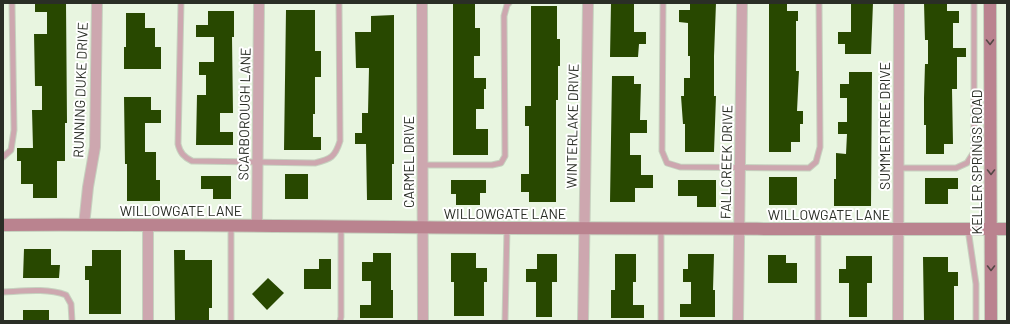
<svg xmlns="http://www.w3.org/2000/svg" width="1010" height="324" font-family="Barlow,sans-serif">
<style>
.building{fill:#284800}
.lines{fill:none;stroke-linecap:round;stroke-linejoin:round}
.lane-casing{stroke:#c6d1bf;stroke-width:7}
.street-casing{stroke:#c6d1bf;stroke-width:12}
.secondary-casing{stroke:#c6d1bf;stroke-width:14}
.lane{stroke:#cda7af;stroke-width:5}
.street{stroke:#cda7af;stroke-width:10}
.secondary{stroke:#ba838f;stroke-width:12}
.oneway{stroke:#554846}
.labels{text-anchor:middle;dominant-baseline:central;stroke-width:4;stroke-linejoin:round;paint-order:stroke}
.street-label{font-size:14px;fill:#2a2e26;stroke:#fff}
</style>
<rect width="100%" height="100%" fill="#e8f5e0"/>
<!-- building -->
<path class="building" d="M35,3H66L67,123H65V161H57V198H33V184H21V161H17V148H33L32,110H42V86H35L34,34H47V12H35Z
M453,3H475V28H480V56H474V78H486V89H484V109H476V129H488V155H453Z
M611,3H634V32H646V44H639L638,57H610Z
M690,3H716L714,56V96H716L714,152H685V124H683L681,96H684V78H690V56H688V23L679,22V10H690Z
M769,3H787V11H798V21H796V71H799L797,111H803V124H800V142H791V152H769Z
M851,3H873L871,54H845V44H838V32H851Z
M924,3H947V11H959V23H953V48H966V57H957V89H952L953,144H944V154H926V125H924V98L925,64H928V40H925Z
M531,6H557V39H560V66H558V100H556V202H529V192H521V174H529V126H525V106H531Z
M286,10H315V51H321V77H315V114H313V137H321V150H284Z
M208,11H234V37H232L233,113H220V132H233V145H196L197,95H206V75H199V62H214V37H196V25H208Z
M126,13H145V28H155V47H161V69H124V47H126Z
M394,15V164H392V200H367L366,144H355V133H362V113H368L369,68H356L355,32H371V16Z
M849,72H872L871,206H834V179H836V153L846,154L847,134H838V122H847V98H840V84H849Z
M612,76H634V84H641L640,120H647V133H630V155H641V175H653V188H635V202H610Z
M124,97H151V110H161V123H145V152H156V180H160V201H127V164H125Z
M285,174H308V199H285Z
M201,176H231V199H213V189H201Z
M769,177H797V205H769Z
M925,178H958V189H948V204H925Z
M451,180H486V193H480V205H456V194H451Z
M678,180H716V207H697V196H678Z
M24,249H51V265H60L59,278H23Z
M92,250H121V314H89V280H85V266H92Z
M174,250H185V260H212V308H209V321H175Z
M373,253H391V290H393V318H360V305H371V281H362V262H373Z
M451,253H476V268H487V282H484V316H454V282H451Z
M537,254H557V282H552V317H536V282H526V269H537Z
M615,254H636V282H633V305H644V318H611V290H615Z
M688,254H714L713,290H715V317H680V304H691V282H683V269H688Z
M768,255H786V263H797V283H768Z
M846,256H872V283H867V317H849V283H839V269H846Z
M923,257H948V272H958V286H954V321H924Z
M319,259H331V289H304V269H319Z
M268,278L284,293L267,310L252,294Z
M23,310H49V321H23Z"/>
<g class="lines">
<defs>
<path id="lane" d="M181,3L178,144C180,153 184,157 192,161L315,163C331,159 335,157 340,141L339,3
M663,3L662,151L667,163L680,167L809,168L816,162L820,147L819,3
M3,157L11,150L14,130L12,3
M422,165H492L501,163L505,156L504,16L507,5L509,3
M898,168H956L967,163L974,152V3
M818,229V321
M968,229L976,284V321
M3,292C24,291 47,288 66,295L71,304L72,321
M231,321V226
M340,321L341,317V226
M505,321L507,228
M661,321V229"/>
<path id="street" d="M422,3L423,321
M84,225L88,187L95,147L97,3
M148,225V321
M257,225L259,3
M583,321L588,3
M738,321L742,3
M898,321L899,3"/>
<path id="secondary" d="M990,3L991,321
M3,225C171,224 339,227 508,228C674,229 841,229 1007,229"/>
</defs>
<!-- lane casing -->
<use href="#lane" class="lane-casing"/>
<!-- street casing -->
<use href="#street" class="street-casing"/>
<!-- secondary casing -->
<use href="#secondary" class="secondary-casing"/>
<!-- lane -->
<use href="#lane" class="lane"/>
<!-- street -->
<use href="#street" class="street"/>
<!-- secondary -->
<use href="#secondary" class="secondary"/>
</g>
<!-- one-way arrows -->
<defs><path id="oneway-chevron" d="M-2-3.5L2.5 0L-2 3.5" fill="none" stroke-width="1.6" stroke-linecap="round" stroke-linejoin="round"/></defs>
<g class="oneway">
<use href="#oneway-chevron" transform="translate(990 42) rotate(89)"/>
<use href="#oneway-chevron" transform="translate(991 172) rotate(90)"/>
<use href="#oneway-chevron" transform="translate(991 268) rotate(90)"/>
</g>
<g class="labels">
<!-- street labels -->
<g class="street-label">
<text transform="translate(80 90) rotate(-88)">RUNNING DUKE DRIVE</text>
<text transform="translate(244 114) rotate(-89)">SCARBOROUGH LANE</text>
<text transform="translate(572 126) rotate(-89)">WINTERLAKE DRIVE</text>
<text transform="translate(884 126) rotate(-90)">SUMMERTREE DRIVE</text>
<text transform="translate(408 162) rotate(-90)">CARMEL DRIVE</text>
<text transform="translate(726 162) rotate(-89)">FALLCREEK DRIVE</text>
<text transform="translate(976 162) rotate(-90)">KELLER SPRINGS ROAD</text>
<text x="181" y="210">WILLOWGATE LANE</text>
<text x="505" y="213">WILLOWGATE LANE</text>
<text x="829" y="214">WILLOWGATE LANE</text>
</g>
</g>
<!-- border -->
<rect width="1010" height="324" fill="none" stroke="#2a2e26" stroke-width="8"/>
</svg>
